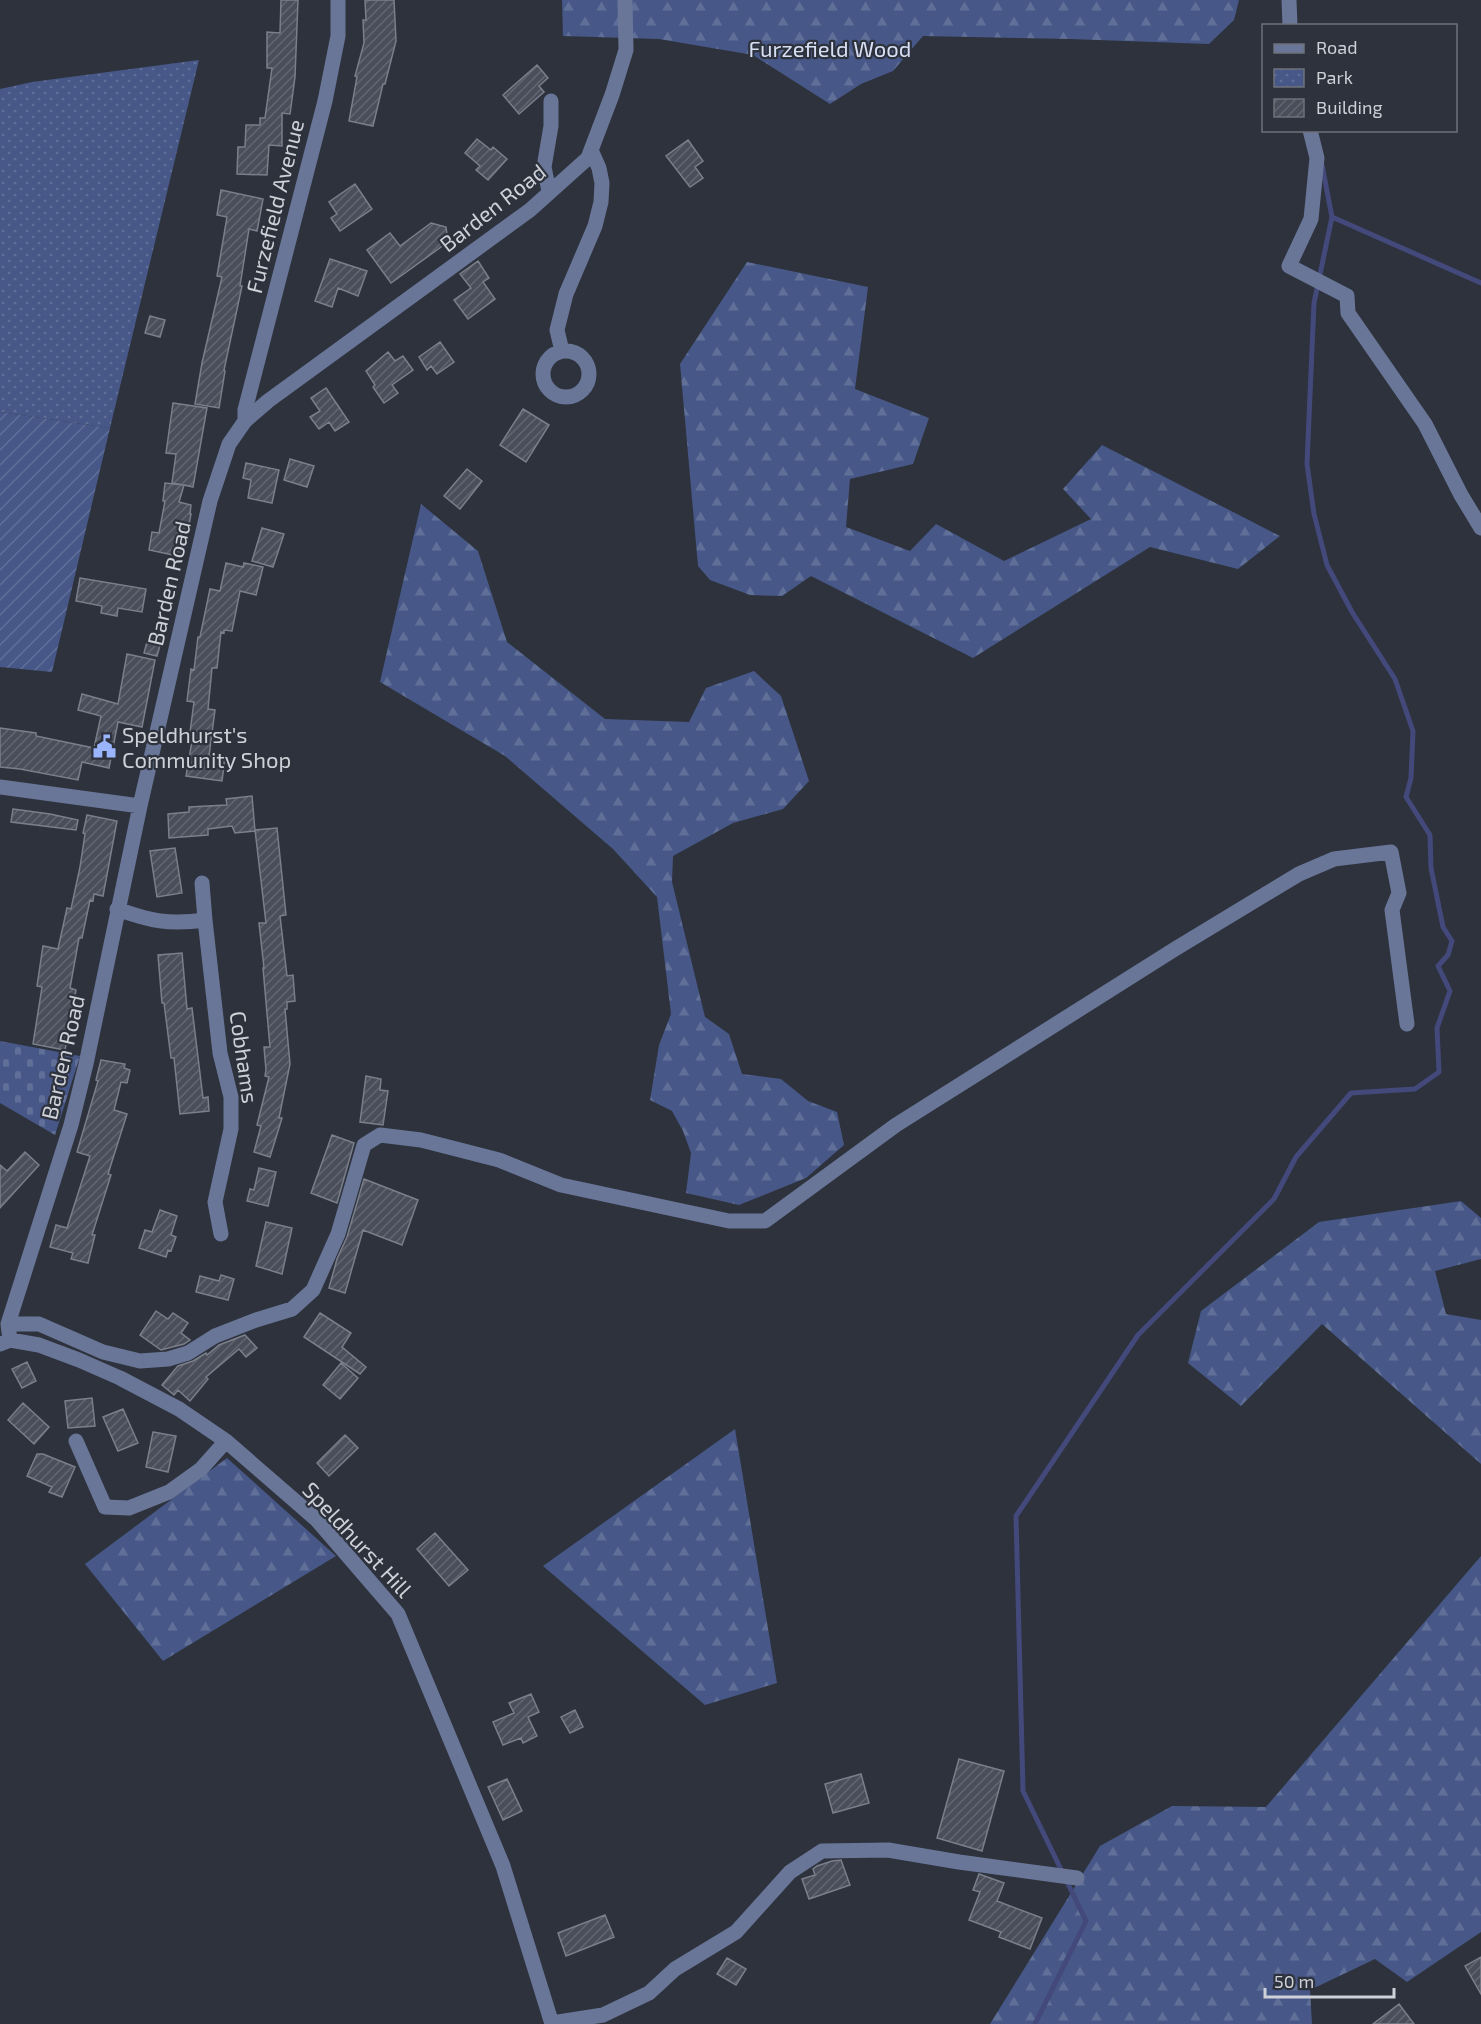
<svg xmlns="http://www.w3.org/2000/svg" width="1481" height="2024" font-family="'Exo 2',sans-serif">
<style>
.forest{fill:url(#forest-firs)}
.cemetery{fill:url(#cemetery-stones)}
.park{fill:url(#park-dots)}
.garden{fill:url(#garden-furrows)}
.lines{fill:none;stroke-linecap:round;stroke-linejoin:round}
.stream{stroke:#44497c;stroke-width:5}
.building{fill:url(#building-hatch);stroke:#7a7f8b;stroke-width:1.5}
.minor{stroke:#697698;stroke-width:15}
.labels{text-anchor:middle;dominant-baseline:central;stroke-width:4.5;stroke-linejoin:round;paint-order:stroke}
.park-label{font-size:22px;fill:#d7dff5;stroke:#2d323c}
.street-label{font-size:22px;fill:#cfd1d8;stroke:#2d323c}
.poi-label{font-size:22px;fill:#cfd1d8;stroke:#2d323c;text-anchor:start}
</style>
<defs>
<pattern id="forest-firs" width="22" height="20" patternUnits="userSpaceOnUse" patternTransform="scale(1.5)"><rect width="22" height="20" fill="#475888"/><path d="M5 1l3.5 6h-7zM16 11l3.5 6h-7z" fill="#606f98"/></pattern>
<pattern id="cemetery-stones" width="16" height="16" patternUnits="userSpaceOnUse" patternTransform="scale(1.5)"><rect width="16" height="16" fill="#475888"/><path d="M2 7V4a2 2 0 0 1 4 0v3zM10 15v-3a2 2 0 0 1 4 0v3z" fill="#606f98"/></pattern>
<pattern id="park-dots" width="8" height="8" patternUnits="userSpaceOnUse" patternTransform="scale(1.5)"><rect width="8" height="8" fill="#475888"/><path d="M2 2h.1M6 6h.1" fill="none" stroke="#606f98" stroke-width="1.8" stroke-linecap="round"/></pattern>
<pattern id="garden-furrows" width="10" height="10" patternUnits="userSpaceOnUse" patternTransform="scale(1.5)"><rect width="10" height="10" fill="#475888"/><path d="M-1 1l2-2M0 10L10 0M9 11l2-2" fill="none" stroke="#606f98"/></pattern>
<pattern id="building-hatch" width="6" height="6" patternUnits="userSpaceOnUse" patternTransform="scale(1.5)"><rect width="6" height="6" fill="#4a4e5a"/><path d="M-1 1l2-2M0 6l6-6M5 7l2-2" fill="none" stroke="#636671"/></pattern>
</defs>
<rect width="100%" height="100%" fill="#2d323c"/>
<!-- forest -->
<path class="forest" d="M562,0H1239L1234,20L1209,44L1070,39L923,36L893,71L861,84L830,104L753,55L659,39L563,36Z
M747,262L868,287L855,389L929,418L913,464L850,479L846,527L910,551L936,524L1004,561L1091,519L1063,489L1102,445L1280,536L1238,569L1150,547L973,658L811,576L782,596L750,595L710,580L698,566L680,364Z
M421,504L478,551L507,642L605,719L689,722L706,688L754,671L781,696L809,781L783,809L733,823L673,856L672,882L705,1017L729,1034L742,1074L781,1079L808,1101L837,1112L844,1145L806,1178L739,1205L686,1193L691,1153L683,1131L672,1111L650,1100L659,1045L671,1014L657,897L613,849L505,756L380,682Z
M1461,1201L1481,1218V1259L1435,1271L1446,1314L1481,1320V1464L1322,1324L1241,1406L1188,1363L1201,1311L1319,1222Z
M735,1429L777,1683L705,1705L543,1566Z
M227,1458L336,1556L163,1661L85,1564Z
M1481,1556V1932L1407,1982L1375,1959L1310,1990L1312,2024H990L1100,1846L1172,1806L1266,1807Z"/>
<!-- cemetery -->
<path class="cemetery" d="M0,1041L80,1056L55,1135L0,1103Z"/>
<!-- park -->
<path class="park" d="M199,60L110,428L0,412V89L32,82Z"/>
<!-- garden -->
<path class="garden" d="M0,412L110,428L52,672L0,667Z"/>
<g class="lines">
<!-- stream -->
<path class="stream" d="M1332,217L1481,283
M1035,2024L1086,1921L1023,1791L1016,1516L1138,1335L1274,1199L1296,1157L1351,1093L1415,1089L1439,1072L1437,1028L1450,991L1438,966L1448,955L1452,941L1443,927L1431,868L1430,835L1406,797L1411,778L1413,731L1395,679L1352,612L1327,565L1314,514L1307,464L1314,303L1332,217L1322,165"/>
</g>
<!-- building -->
<path class="building" d="M281,0H298L295,77L290,114L282,113V146L269,145L267,175L237,174L238,147H245L246,125H260V118H265L272,68H267V32L280,33Z
M365,0H394L396,41L385,84H383L373,126L349,121L357,77L355,76L364,43L363,20H366Z
M537,65L548,78L539,86L544,92L519,114L503,95Z
M477,139L491,150L493,147L507,159L488,180L476,170L480,166L465,153Z
M688,140L703,161L695,167L703,178L690,187L666,156Z
M355,184L372,209L340,231L331,218L337,214L329,202Z
M221,190L263,199L257,231L249,229L240,286H242L224,370L225,371L219,408L195,404L202,363L222,277L217,276L227,217L217,215Z
M431,223L446,227L448,242L391,283L367,250L390,233L400,246Z
M330,259L367,271L358,296L338,288L332,307L315,301Z
M478,261L489,278L483,282L495,299L468,319L454,300L471,288L460,274Z
M150,316L165,320L160,337L145,333Z
M440,342L454,362L437,374L431,366L427,370L419,357Z
M388,352L395,361L403,356L413,370L392,385L398,393L384,403L373,387L375,385L366,371Z
M326,388L349,422L335,431L329,422L319,429L310,417L320,411L311,398Z
M173,403L207,408L193,487L184,485L179,502L191,505L190,514H191L183,557L149,550L152,532L159,533L165,501H163L165,483L183,485L172,483L176,454L166,453Z
M523,409L549,425L526,462L500,445Z
M290,459L314,466L307,487L284,480Z
M246,463L279,470L272,503L248,498L251,480L243,478Z
M467,469L482,481L460,509L444,496Z
M262,528L284,534L273,567L252,561Z
M226,563L243,567L244,563L263,567L256,595L240,591L232,631L224,630V633L221,632L217,668H212L208,709L215,710L209,756L225,758L222,781L186,776L192,741L189,740L194,702L187,701L191,669L194,670L198,637H200L210,589L220,591Z
M80,578L146,589L142,612L118,608L117,616L101,613L102,606L76,601Z
M149,635L162,638L157,656L144,653Z
M127,654L155,660L142,727L118,722L109,768L82,762L78,780L20,769L0,767V728L36,733V736L94,748L101,716L78,710L82,694L118,704Z
M252,796L255,831L235,833L232,826L208,829V835L169,838L168,814L189,812V807L227,805L226,799Z
M13,809L50,814L78,820L76,830L11,822Z
M87,815L117,821L103,896L94,894L93,901L90,900L82,938H79L70,988L76,990L65,1050L33,1044L42,987L37,986L43,946L58,949L67,908L71,909L80,867L85,834L83,833Z
M277,828L286,915L280,916L287,976L293,975L295,1001L287,1002V1009H285L290,1064L279,1118H282L270,1157L254,1152L261,1126L257,1125L269,1077L265,1076L266,1070L264,1047H270L263,968H264L259,923H266L255,830Z
M175,848L182,893L157,897L150,851Z
M182,953L187,1009L192,1008L203,1098L208,1097L209,1111L180,1114L174,1058H171L164,1003H162L158,955Z
M101,1060L125,1064L124,1068L130,1070L127,1083L121,1082L114,1110L127,1114L108,1174L111,1175L92,1235H95L88,1263L71,1259L73,1253L50,1247L56,1225L67,1228L90,1156L77,1152L98,1081L96,1080Z
M366,1076L381,1079L380,1090L388,1091L383,1125L360,1122Z
M332,1135L354,1143L337,1203L311,1193Z
M25,1152L39,1165L0,1208V1165L7,1171Z
M259,1168L276,1172L268,1206L247,1201L250,1189L254,1190Z
M364,1179L418,1200L402,1245L363,1230L345,1293L329,1288L337,1259L347,1237Z
M160,1210L177,1216L171,1235L176,1237L171,1251L168,1250L166,1257L139,1248L145,1230L152,1232Z
M266,1222L292,1228L282,1274L256,1266Z
M221,1275L234,1279L228,1300L196,1292L200,1276L219,1281Z
M156,1311L168,1319L173,1313L188,1323L181,1333L190,1340L184,1344L161,1350L140,1335Z
M320,1313L351,1333L342,1347L366,1367L360,1374L304,1337Z
M245,1335L257,1348L246,1357L239,1349L206,1377L208,1379L190,1401L178,1390L174,1395L162,1385L178,1366L193,1361L206,1353L207,1355L219,1345Z
M27,1362L36,1381L22,1388L12,1369Z
M341,1363L358,1378L340,1399L323,1385Z
M92,1398L95,1426L68,1428L65,1401Z
M23,1403L49,1427L34,1444L8,1420Z
M123,1409L138,1443L118,1451L103,1417Z
M153,1432L176,1436L168,1472L146,1467Z
M345,1435L358,1448L329,1476L317,1463Z
M37,1454H43L75,1467L62,1497L49,1492L52,1487L27,1476Z
M435,1533L468,1570L449,1586L417,1549Z
M531,1694L539,1712L528,1717L537,1736L523,1743L521,1738L503,1745L493,1722L514,1713L509,1703Z
M575,1710L583,1727L570,1733L561,1717Z
M959,1759L1004,1771L982,1851L937,1838Z
M861,1774L869,1803L833,1813L825,1784Z
M507,1779L522,1811L503,1820L488,1787Z
M841,1860L850,1885L809,1899L802,1879L815,1875L813,1869L817,1866L832,1861Z
M979,1874L1004,1883L997,1901L1042,1918L1030,1949L999,1937L1001,1932L969,1920L980,1892L973,1890Z
M605,1915L614,1937L566,1956L558,1933Z
M1481,1957V1994L1465,1966Z
M727,1958L746,1969L736,1985L717,1974Z
M1399,2004L1414,2024H1373Z"/>
<g class="lines">
<!-- minor -->
<path class="minor" d="M1289,0L1290,26
M1310,130L1317,158L1311,219L1289,266L1347,296L1348,313L1425,424L1461,495L1481,528
M549,191L544,167L551,126V101
M543 374a23 23 0 1 1 46 0a23 23 0 1 1-46 0Z
M562,351L557,330L566,294L595,226L601,202L602,183L599,168L591,150
M245,421V410L325,101L338,36V0
M0,787L140,806
M202,883L205,920
M117,909C150,921 169,925 205,920L220,1053L231,1097V1129L215,1202L221,1234
M8,1324H39L103,1352L140,1361L168,1359L188,1353L215,1336L256,1320L292,1309L313,1290L338,1234L364,1145L380,1135L421,1140L499,1160L561,1185L729,1221H765L896,1125L1175,949L1299,874L1334,859L1391,852L1399,893L1392,910L1407,1024
M10,1340L8,1324L71,1125L86,1064L140,806L210,501L229,444L245,421L268,401L530,210L588,158L612,95L626,50L625,0
M0,1344L10,1340L39,1345L79,1360L120,1378L179,1409L226,1441L317,1520L398,1614L503,1866L552,2024
M76,1441L105,1507L129,1508L169,1492L201,1469L226,1441
M552,2023L603,2015L649,1993L675,1969L736,1932L790,1872L822,1851L888,1850L959,1862L1077,1878"/>
</g>
<!-- icons -->
<defs>
<symbol id="civic-bare" viewBox="-9 -9 18 18"><path d="M-.6-6.5H3V-4.5H.6V-3L4-1V1h2V6H-6V1h2V-1L-.6-3ZM-1.2 2.5V6h2.4V2.5Z" fill="#9ab5fd" stroke="#2d323c" stroke-width="2.5" paint-order="stroke"/></symbol>
</defs>
<g fill-rule="evenodd">
<use href="#civic-bare" x="88" y="730" width="33" height="33"/>
</g>
<g class="labels">
<!-- park labels -->
<g class="park-label">
<text x="830" y="48">Furzefield Wood</text>
</g>
<!-- street labels -->
<g class="street-label">
<text transform="translate(274 206) rotate(-76)">Furzefield Avenue</text>
<text transform="translate(492 207) rotate(-38)">Barden Road</text>
<text transform="translate(168 583) rotate(-77)">Barden Road</text>
<text transform="translate(62 1057) rotate(-77)">Barden Road</text>
<text transform="translate(245 1057) rotate(82)">Cobhams</text>
<text transform="translate(358 1539) rotate(47)">Speldhurst Hill</text>
</g>
<!-- poi labels -->
<g class="poi-label">
<text x="122" y="734">Speldhurst's<tspan x="122" dy="25">Community Shop</tspan></text>
</g>
</g>
<!-- legend -->
<rect x="1262" y="24" width="195" height="108" fill="#2d323c" stroke="#6e727a" stroke-width="1.5"/>
<rect x="1274" y="44" width="30" height="9" fill="#697698" stroke="#6e727a" stroke-width="1.5"/>
<text x="1316" y="54" font-size="18" fill="#cfd1d8">Road</text>
<rect x="1274" y="69" width="30" height="18" fill="url(#park-dots)" stroke="#6e727a" stroke-width="1.5"/>
<text x="1316" y="84" font-size="18" fill="#cfd1d8">Park</text>
<rect x="1274" y="99" width="30" height="18" fill="url(#building-hatch)" stroke="#6e727a" stroke-width="1.5"/>
<text x="1316" y="114" font-size="18" fill="#cfd1d8">Building</text>
<!-- scale -->
<path d="M1265 1988v9h129v-9" fill="none" stroke="#cfd1d8" stroke-width="3"/>
<text x="1274" y="1988" font-size="18" fill="#cfd1d8" stroke="#2d323c" stroke-width="4.5" paint-order="stroke">50 m</text>
</svg>
